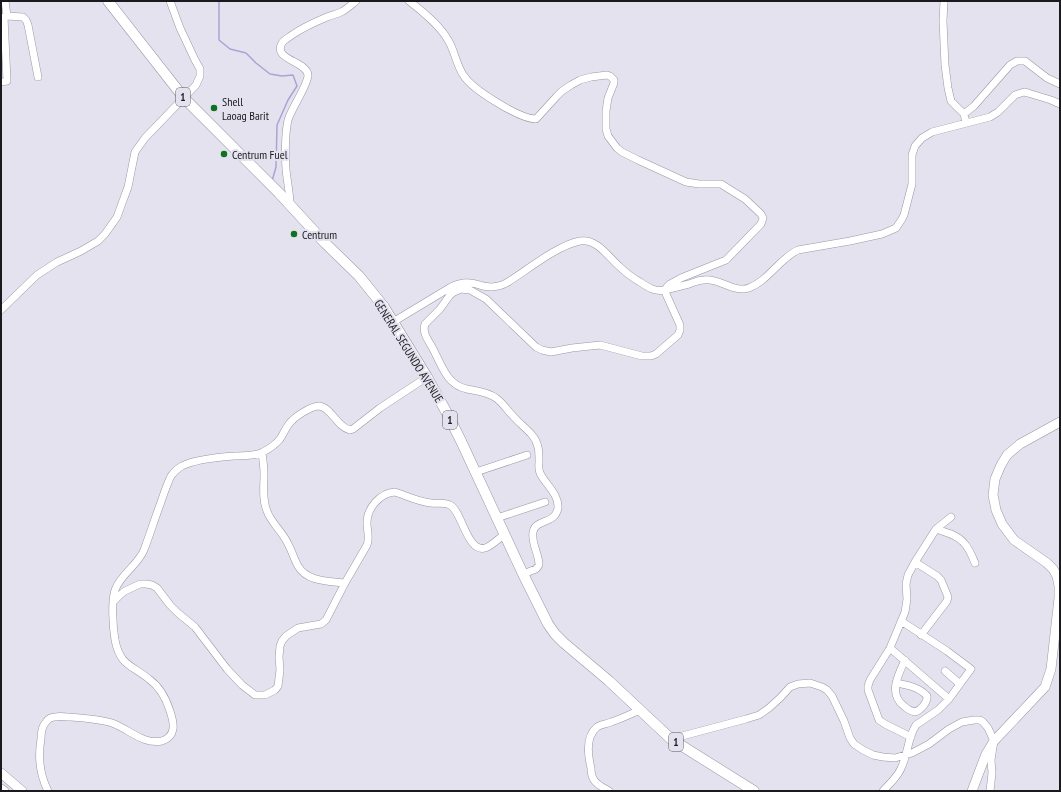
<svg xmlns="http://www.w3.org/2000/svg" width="1061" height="792" font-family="'PT Sans Narrow',sans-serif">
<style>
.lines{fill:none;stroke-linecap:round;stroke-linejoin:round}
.stream{stroke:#aba3d4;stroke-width:1.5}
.minor-casing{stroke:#9997a4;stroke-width:8}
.major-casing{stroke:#9997a4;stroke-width:10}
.highway-casing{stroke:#9997a4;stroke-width:11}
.minor{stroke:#fff;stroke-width:7}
.major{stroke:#fff;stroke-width:9}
.highway{stroke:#fff;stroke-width:10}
.poi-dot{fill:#0f7222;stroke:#e4e2ef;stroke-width:1.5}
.labels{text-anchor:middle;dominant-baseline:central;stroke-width:4;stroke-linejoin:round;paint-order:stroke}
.shield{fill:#e4e2ef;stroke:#57565d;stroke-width:1}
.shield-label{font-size:11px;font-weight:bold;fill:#1a1a1e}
.poi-label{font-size:12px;fill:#1a1a1e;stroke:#e4e2ef;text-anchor:start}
.street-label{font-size:12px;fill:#1a1a1e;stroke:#e4e2ef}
</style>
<rect width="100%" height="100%" fill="#e4e2ef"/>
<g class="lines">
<!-- stream -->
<path class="stream" d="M219,1V40L230,49L246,53L256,63L270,74L282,76L293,75L297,86L288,100L277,125L276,167L272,181"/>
<defs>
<path id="minor" d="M5,1L7,16L23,17L26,20L28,25L38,77
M409,1C421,10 441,27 448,40C455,51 456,65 464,76C473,90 520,119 536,119L557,96L562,91L571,85L580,80L591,77L607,75L610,76L614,80V83L608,98L606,111V129L608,136L617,148L622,152L638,160L686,182L699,184H721L745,199L761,214L763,218L761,224L726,260L681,278L670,284L667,287L665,290L666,294L680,325V330L678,335L656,354L651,356H642L600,345L572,348L551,352L542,350L536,347L486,299L470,290L461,289L454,292L450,295L440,309L425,324C422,332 428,340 432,347C441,363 446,385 467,389C477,391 488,392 496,398C503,403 507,410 513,416C519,423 526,428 532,435C539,443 539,452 539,461C539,465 538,469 540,473C545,484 559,494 558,508C555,525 536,518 533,532C531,543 539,554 539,565L536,569L523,574
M944,1L943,21L945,65L948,88L951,101L964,114L966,123
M1,82L7,81L4,17
M964,114L974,106L1003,73L1010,65L1017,61H1025L1047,78L1060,84
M290,205C290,193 287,181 286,169C285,156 285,133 288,120C292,107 308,85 308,75C307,61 272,60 282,43C284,40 288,38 292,35C302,28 315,22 327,17C332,15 337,14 341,12C347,9 351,5 356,1
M1,310L37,275L57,262L81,251L98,241L105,234L117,217L121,206L128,187L135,152L145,138L196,85L200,76V69L195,60L180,28L170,1
M393,322L451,287C457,284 463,282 470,283C474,283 479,285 483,286C492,288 500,287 508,282C527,270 558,245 580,241C597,238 609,258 620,267C626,273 633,278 640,282C649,288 655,292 665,290C673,288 681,286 689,284C694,282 699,280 704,280C720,278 733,293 749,288C769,280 779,259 798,250L850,241L882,234L896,228L902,219L904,215L912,184V155L915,146L922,138L932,132L990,117L998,112L1015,95L1024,92L1028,93L1051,100L1060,104
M262,453C263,460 264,467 264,474C264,486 262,499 267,511C271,523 283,532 288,544C292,551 294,559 298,566C307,582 329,581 345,583
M476,472L527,455
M497,518L545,502
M936,529C945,532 958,535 964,543C969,548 972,556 975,563
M915,562L937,576L941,580L948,597L947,601L921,635
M114,601L120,595L125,591L140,584H146L152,585L157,588L170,605L178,613L195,627L227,669L242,685L255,695H265L275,690L278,686L280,670L279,657L280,646L282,641L286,636L298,628L321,624L326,620L345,583L367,545C370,538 367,531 367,523C367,508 380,493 395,492C407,496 419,502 431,503C437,504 444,502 450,505C462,511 467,553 485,548C492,546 499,538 505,534
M890,648L949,699
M945,671L960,684
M896,683C907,685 919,687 927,696C928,702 921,710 915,712C910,711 907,709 904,706C888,694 898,675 905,660
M911,737L885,724L879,720L868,690V686L870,680L890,648L905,612L907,599L906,584L908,575L915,562L936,529L951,517
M671,739L746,719L759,715L769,708L780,698L790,687L798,684L810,683L822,687L827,690L832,696L844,721L850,738L854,744L863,750L873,755L883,757L895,758L912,753L929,744L949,729L962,722L974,720H980L983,722L988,728L994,741L991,760L992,773L990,791
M48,791C40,775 38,756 41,739C41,733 42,726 46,722C48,719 52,717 55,717C60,716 65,717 69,717C83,718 99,719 112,723C129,729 143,745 162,741C168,739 172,735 173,729C174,723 172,717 170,711C166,698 160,687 149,679C132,665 120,666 115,640C113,628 111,602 115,590C120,575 138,565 144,550C150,534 155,518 161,502C164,493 167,484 171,476C174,472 178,468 182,466C193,460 221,457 234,456C244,455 254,457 263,452C269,449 275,445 280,439C283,435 285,429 289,424C294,417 311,406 319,406C331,407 337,427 350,430L353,429L380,408L427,377
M609,791C604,788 597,785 594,780C592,777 591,772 591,768C588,756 585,737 597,727C601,724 607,724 611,722C621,719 631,714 640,710
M883,791C890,783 899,776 902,766C908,753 908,737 916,725L938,710L949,699L971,669L947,651L901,621"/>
<path id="major" d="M1,773L22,791
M1,789L4,791
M972,791L986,754L994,741L1045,687L1051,669L1059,598V586L1057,576L1053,569L1047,563L1014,540L1002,524L996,510L993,495L995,479L1001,465L1007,455L1020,444L1060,422"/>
<path id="highway" d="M108,1L184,98L279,193L325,243L359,276L384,307L427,377L448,415L461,441L523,574L548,624L555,634L564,643L609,681L671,739L754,791"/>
</defs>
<!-- minor casing -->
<use href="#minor" class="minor-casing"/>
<!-- major casing -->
<use href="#major" class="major-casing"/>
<!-- highway casing -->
<use href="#highway" class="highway-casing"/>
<!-- minor -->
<use href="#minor" class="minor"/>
<!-- major -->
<use href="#major" class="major"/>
<!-- highway -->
<use href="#highway" class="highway"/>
</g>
<!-- markers -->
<g class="poi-dot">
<circle cx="214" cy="108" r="4"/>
<circle cx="224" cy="154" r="4"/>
<circle cx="294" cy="234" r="4"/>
</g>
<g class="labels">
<!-- shield labels -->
<g class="shield">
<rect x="176" y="88" width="14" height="18" rx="3"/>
<rect x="443" y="411" width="14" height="18" rx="3"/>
<rect x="669" y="733" width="14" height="18" rx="3"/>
</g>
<g class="shield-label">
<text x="183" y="97">1</text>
<text x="450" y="420">1</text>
<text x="676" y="742">1</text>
</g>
<!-- poi labels -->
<g class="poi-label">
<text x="222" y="101">Shell<tspan x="222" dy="14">Laoag Barit</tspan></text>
<text x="232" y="154">Centrum Fuel</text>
<text x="302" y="234">Centrum</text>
</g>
<!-- street labels -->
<g class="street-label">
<text transform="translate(409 351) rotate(58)">GENERAL SEGUNDO AVENUE</text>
</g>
</g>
<!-- border -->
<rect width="1061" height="792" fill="none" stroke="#1a1a1e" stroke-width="4"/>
</svg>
